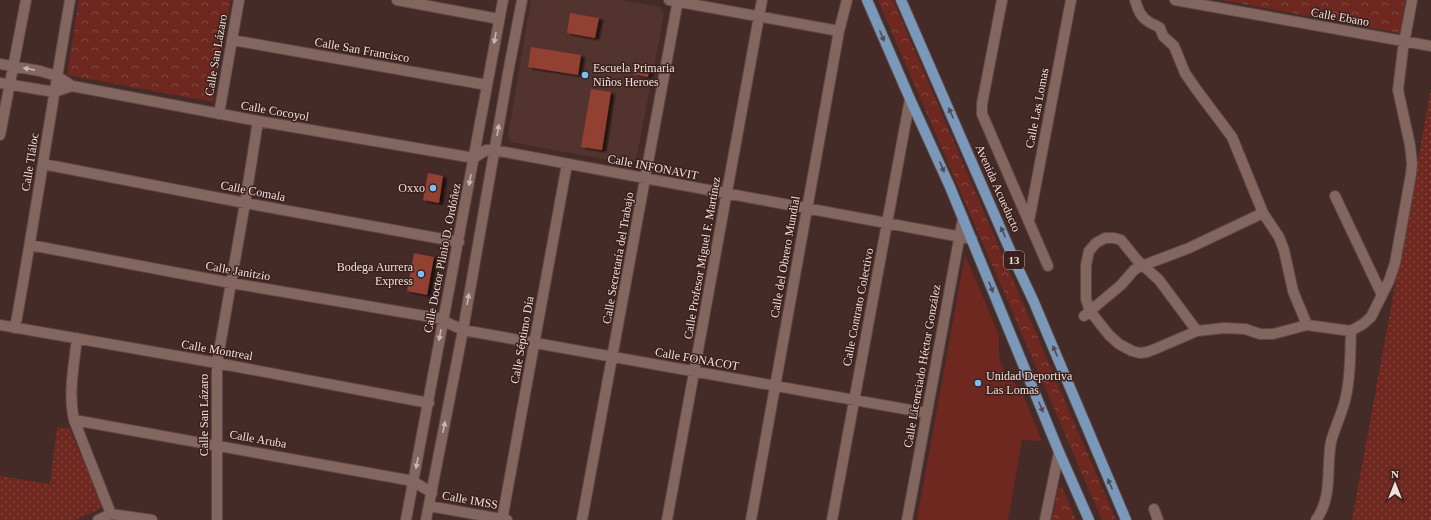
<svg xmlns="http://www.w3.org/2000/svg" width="1431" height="520" font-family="'Times New Roman',serif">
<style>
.built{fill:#53332d}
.grass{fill:url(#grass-dots)}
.park{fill:url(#park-crowns)}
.pitch{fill:#6e281f}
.building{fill:#923f33;filter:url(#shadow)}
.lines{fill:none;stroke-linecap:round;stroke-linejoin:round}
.minor-casing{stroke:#5e4845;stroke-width:12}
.major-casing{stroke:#5e4845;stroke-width:12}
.minor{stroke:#846661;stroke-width:10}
.major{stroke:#7998ba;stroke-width:10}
.oneway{fill:#504b54}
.oneway2{fill:#cbb5b2}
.poi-dot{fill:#79bff8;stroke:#3a211d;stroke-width:1.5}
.labels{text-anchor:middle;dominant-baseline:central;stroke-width:3;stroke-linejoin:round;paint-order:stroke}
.shield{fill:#3a211d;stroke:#baa7a3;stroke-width:1}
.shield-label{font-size:11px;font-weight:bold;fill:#f1e0dd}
.street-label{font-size:12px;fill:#f1e0dd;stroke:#3a211d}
.poi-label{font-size:12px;fill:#f1e0dd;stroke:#3a211d;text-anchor:start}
</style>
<defs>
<pattern id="grass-dots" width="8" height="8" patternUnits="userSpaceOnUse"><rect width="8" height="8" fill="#6e281f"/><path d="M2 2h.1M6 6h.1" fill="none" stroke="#83473f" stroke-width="1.8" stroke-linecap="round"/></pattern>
<pattern id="park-crowns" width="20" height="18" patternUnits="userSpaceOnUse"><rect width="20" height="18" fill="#6e281f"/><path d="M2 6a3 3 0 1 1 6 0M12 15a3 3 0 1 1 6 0" fill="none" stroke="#83473f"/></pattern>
<filter id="shadow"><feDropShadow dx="4" dy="2" stdDeviation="1" flood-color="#0009"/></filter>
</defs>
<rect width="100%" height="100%" fill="#452b27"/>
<!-- built -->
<path class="built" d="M531,0H621L660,7L664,14L636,160L630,164L511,142L508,136Z"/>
<!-- grass -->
<path class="grass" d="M1431,89V520H1352Z
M57,427L69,428L102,503L100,509L75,520H0V476L50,484Z"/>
<!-- park -->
<path class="park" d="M79,0H231L213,102L67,75Z
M878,0H893L1116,520H1102Z
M1222,0H1405L1400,33Z
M1062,487L1076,520H1052L1058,488Z"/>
<!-- pitch -->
<path class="pitch" d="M965,255L999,335V357L1006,376L1020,388L1042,441L1022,440L1008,520H917Z"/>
<!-- building -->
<path class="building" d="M570,13L599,18L595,38L567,33Z
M531,47L581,55L578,75L528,67Z
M635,63L650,66L648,77L633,74Z
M591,89L611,92L602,150L581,147Z
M428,173L443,176L439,203L423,200Z
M414,253L434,257L427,295L407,291Z"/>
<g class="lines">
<defs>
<path id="minor" d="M397,0L499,19
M669,0L839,31
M1002,0L982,104V114L1048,266
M1135,0C1138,9 1140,17 1149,22C1153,25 1157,25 1160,28L1163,36L1174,46L1185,73L1196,89L1232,137L1263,213L1279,237L1284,250L1293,291L1307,325
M1175,0L1431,46
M232,40L487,85
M0,64L40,71L57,76L72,86L258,121L474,158L486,150H494L972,239
M0,83L54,92L72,86
M219,114L239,0
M0,135L26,0
M43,164L245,203L459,242
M1335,196L1382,295
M1029,221L1071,0
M30,245L231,283L443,319L448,323L463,330L927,413
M1084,316L1121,285L1134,270L1139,267L1189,248L1263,213
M0,325L217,363L429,403
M15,328C35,219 51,109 70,0
M1197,331L1159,280L1137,260L1121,240L1114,238H1105L1096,243L1089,251L1086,265V299L1090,311L1109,335L1119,344L1132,351L1140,353L1147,352L1155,349L1197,331L1224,328L1245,329L1260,334H1273L1307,325L1351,331L1363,324L1371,317L1389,281L1395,263L1411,174L1412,164L1410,145L1398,90L1403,49L1412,0
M77,338C74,365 68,393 74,420L111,514
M74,420L413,481L432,493
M429,506L507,520
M1154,509L1158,520
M98,520L111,514L152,520
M217,520V363L245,203L258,121
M406,520L503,0
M426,520L463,330L508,73L522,0
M502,520L567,164
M582,520L678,0
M667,520L762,0
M751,520L839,31L847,0
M832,520L910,99
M907,520L963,218
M1045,520L1059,452
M1316,520C1333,497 1326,468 1331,442C1335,426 1343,412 1346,396C1351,374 1350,353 1351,331"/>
<path id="major" d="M867,0L910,99L950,187L1059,452L1089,520
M901,0L1016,264L1033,300L1126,520"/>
</defs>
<!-- minor casing -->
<use href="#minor" class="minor-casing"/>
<!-- major casing -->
<use href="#major" class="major-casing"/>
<!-- minor -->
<use href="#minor" class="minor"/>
<!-- major -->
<use href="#major" class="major"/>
</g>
<!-- one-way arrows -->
<defs><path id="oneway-solid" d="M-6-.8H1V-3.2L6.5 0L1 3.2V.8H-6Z"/></defs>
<g class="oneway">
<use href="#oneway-solid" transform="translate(882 36) rotate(67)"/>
<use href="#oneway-solid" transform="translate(951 113) rotate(-114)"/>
<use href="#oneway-solid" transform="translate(942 167) rotate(67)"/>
<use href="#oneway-solid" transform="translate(1003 232) rotate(-114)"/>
<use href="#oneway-solid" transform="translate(991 287) rotate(68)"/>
<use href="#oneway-solid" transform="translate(1055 351) rotate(-113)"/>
<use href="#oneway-solid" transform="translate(1041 407) rotate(68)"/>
<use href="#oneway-solid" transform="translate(1110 484) rotate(-114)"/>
</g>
<g class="oneway2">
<use href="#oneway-solid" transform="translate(495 38) rotate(100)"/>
<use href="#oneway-solid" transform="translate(29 69) rotate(-170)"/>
<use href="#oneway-solid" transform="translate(498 130) rotate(-80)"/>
<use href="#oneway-solid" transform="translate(470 180) rotate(100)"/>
<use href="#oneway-solid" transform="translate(468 299) rotate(-80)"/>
<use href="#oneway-solid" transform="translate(440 335) rotate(100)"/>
<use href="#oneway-solid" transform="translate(444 427) rotate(-79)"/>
<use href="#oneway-solid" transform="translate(417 463) rotate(101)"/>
</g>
<!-- markers -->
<g class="poi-dot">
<circle cx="585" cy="75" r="4"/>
<circle cx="433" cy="188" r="4"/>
<circle cx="421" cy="274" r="4"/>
<circle cx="978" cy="383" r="4"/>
</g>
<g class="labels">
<!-- shield labels -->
<rect class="shield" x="1004" y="251" width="20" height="18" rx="3"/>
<g class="shield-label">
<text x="1014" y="260">13</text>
</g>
<!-- street labels -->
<g class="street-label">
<text transform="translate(1340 17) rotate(10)">Calle Ebano</text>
<text transform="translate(362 50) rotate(10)">Calle San Francisco</text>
<text transform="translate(216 55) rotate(-80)">Calle San Lázaro</text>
<text transform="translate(1037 108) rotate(-79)">Calle Las Lomas</text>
<text transform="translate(275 111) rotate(10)">Calle Cocoyol</text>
<text transform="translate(30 162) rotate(-81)">Calle Tláloc</text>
<text transform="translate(653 167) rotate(11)">Calle INFONAVIT</text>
<text transform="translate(998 188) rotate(66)">Avenida Acueducto</text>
<text transform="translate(253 191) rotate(11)">Calle Comala</text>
<text transform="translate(785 257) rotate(-80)">Calle del Obrero Mundial</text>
<text transform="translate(442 258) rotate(-79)">Calle Doctor Plinio D. Ordóñez</text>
<text transform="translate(618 258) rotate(-80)">Calle Secretaría del Trabajo</text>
<text transform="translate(702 258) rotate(-80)">Calle Profesor Miguel F. Martínez</text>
<text transform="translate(238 271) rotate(10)">Calle Janitzio</text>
<text transform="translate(858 307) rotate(-79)">Calle Contrato Colectivo</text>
<text transform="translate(522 340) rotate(-80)">Calle Séptimo Día</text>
<text transform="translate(217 350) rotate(10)">Calle Montreal</text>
<text transform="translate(697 359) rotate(10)">Calle FONACOT</text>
<text transform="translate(922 366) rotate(-80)">Calle Licenciado Héctor González</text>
<text transform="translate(204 415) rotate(-90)">Calle San Lázaro</text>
<text transform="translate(258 439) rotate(10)">Calle Aruba</text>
<text transform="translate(470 500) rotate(10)">Calle IMSS</text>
</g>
<!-- poi labels -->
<g class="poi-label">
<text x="593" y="68">Escuela Primaria<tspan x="593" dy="14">Niños Heroes</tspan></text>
<text x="425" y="188" text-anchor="end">Oxxo</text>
<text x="413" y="267" text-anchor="end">Bodega Aurrera<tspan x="413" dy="14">Express</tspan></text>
<text x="986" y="376">Unidad Deportiva<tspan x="986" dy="14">Las Lomas</tspan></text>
</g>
</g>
<!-- north arrow -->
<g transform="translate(1395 484)" stroke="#3a211d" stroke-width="3" paint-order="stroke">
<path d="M0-3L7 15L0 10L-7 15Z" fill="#f1e0dd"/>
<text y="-6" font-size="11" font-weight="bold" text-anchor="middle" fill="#f1e0dd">N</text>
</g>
</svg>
